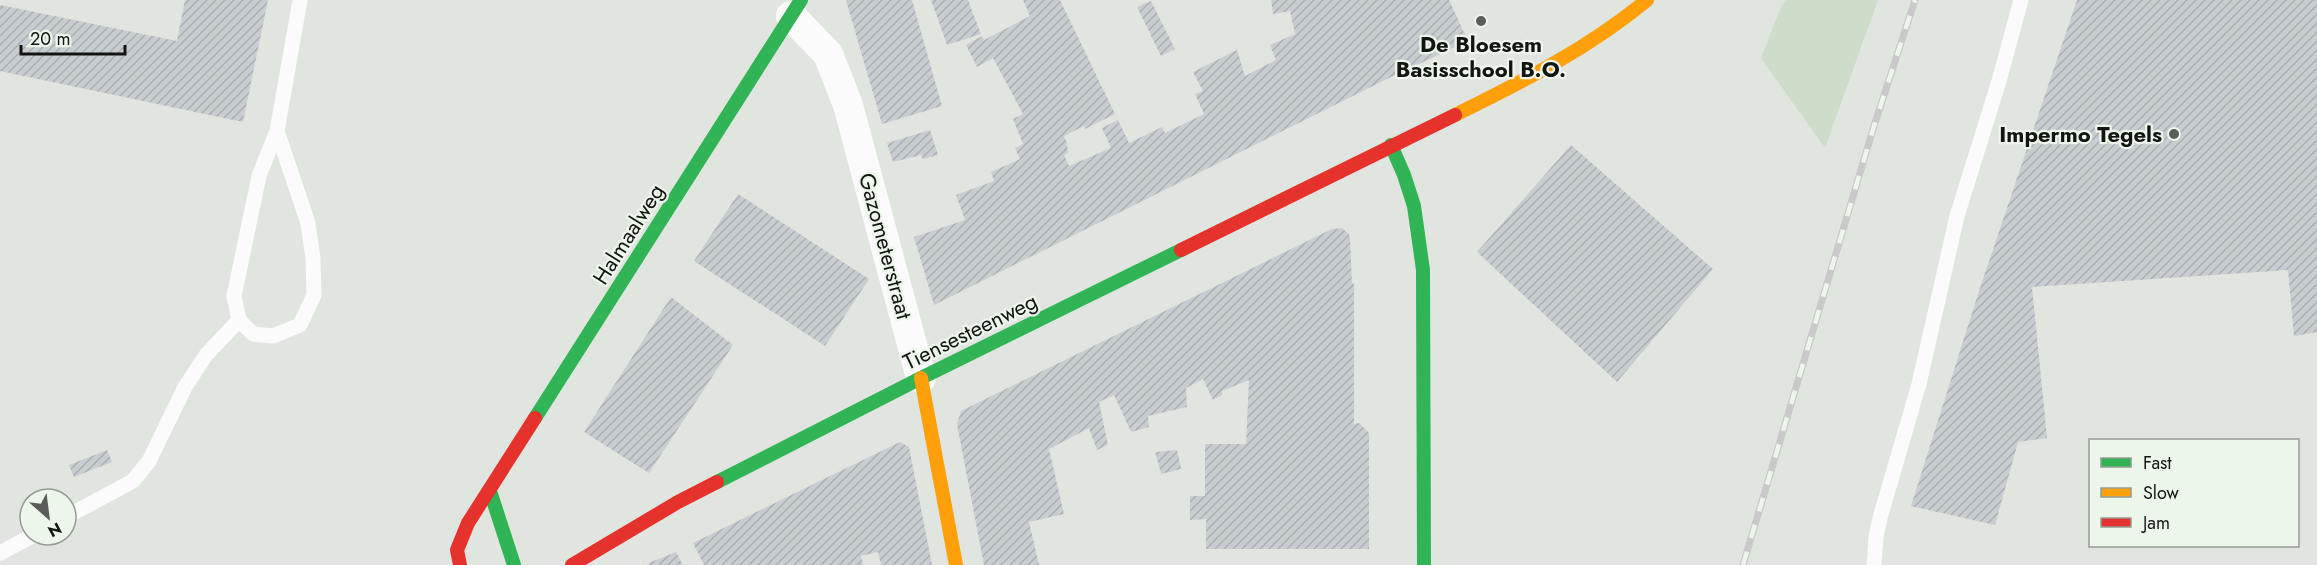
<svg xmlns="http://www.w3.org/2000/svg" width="2317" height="565" font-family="Jost,sans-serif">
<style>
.green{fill:#cedcca}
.building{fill:url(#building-hatch)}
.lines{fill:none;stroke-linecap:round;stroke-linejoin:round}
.lane{stroke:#fafbfa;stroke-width:15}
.street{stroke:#fafbfa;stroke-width:30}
.fast{stroke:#30b455;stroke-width:14}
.slow{stroke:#ff9f0a;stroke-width:14}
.jam{stroke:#e5322d;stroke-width:14}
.rail-casing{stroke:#c8c9c8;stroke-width:7}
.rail{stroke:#edf6eb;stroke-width:4.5;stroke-dasharray:14;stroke-linecap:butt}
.poi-dot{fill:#5a5e5a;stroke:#edf6eb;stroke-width:2}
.labels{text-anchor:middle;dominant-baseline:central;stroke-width:4.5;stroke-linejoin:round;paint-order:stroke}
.poi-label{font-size:22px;font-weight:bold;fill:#121512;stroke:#edf6eb}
.street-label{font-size:22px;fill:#121512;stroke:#edf6eb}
</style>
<defs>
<pattern id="building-hatch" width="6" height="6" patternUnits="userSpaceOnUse" patternTransform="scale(1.5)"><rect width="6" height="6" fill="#c7cdd1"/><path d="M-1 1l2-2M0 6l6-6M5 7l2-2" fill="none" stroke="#aaafb2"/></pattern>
</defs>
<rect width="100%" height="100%" fill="#e1e5e0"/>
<!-- green -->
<path class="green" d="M1786,0H1878L1825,148L1761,58L1781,7Z"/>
<!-- building -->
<path class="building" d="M185,0H268L243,122L0,71V5L177,41Z
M846,0H912L942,106L882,124Z
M931,0H968L981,34L947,45Z
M1023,0H1060L1115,114L1085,129L1084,126L1064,136L1067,143L1068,153L1064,155L1069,166L1111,148L1102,128L1118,120L1129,143L1162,127L1165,133L1204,114L1195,94L1203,91L1193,72L1237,50L1245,76L1276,60L1270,45L1295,34L1290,11L1273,14L1271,0H1449L1468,41L1391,77L934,305L914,237L965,220L956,195L994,181L991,172L1020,159L1015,148L1023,144L1013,119L1023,114L993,58L977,67L966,45L982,36L984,40L1030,16Z
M2077,0H2317V332L2294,336L2288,270L2032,287L2047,438L2018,442L1995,525L1911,506L1979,291Z
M1151,1L1175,49L1161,56L1137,7Z
M930,130L938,155L923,159L921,155L893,162L887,143Z
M1571,145L1713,269L1617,382L1477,252Z
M738,194L869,279L825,346L694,261Z
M1342,228L1349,234L1350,239L1352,283L1354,284V424L1359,423L1369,433V549H1206V519L1190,520V496H1205V444H1246L1249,380L1222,391V395L1213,400L1203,379L1186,388L1187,407L1148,416L1149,427L1131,432L1114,395L1099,402L1108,445L1097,450L1089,428L1049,449L1064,514L1029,522L1039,565H984L957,424L961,411L1332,229Z
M671,297L733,345L649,473L584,432Z
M900,442L909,447L932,565H881L878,552L861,556L863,565H704L693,543Z
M107,450L112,462L74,477L69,465Z
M1177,450L1181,469L1161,474L1155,452Z
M676,552L683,565H647L651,562Z"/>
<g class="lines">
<!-- lane -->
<path class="lane" d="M277,131L308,223L313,258L314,295L300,325L273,336L253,334L239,320L234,296L259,176L277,131L300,0
M66,517L133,481L149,461L185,387L206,355L239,320
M0,553L34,535
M1874,565L1876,537L1880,518L1919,384L1957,216L1999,81L2021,0"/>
<!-- street -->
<path class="street" d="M791,16L828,54L848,105L921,378"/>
<!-- fast -->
<path class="fast" d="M1391,145L1404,175L1414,206L1423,270L1424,565
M535,418L801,0
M717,482L921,378L1181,250
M490,491L514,565"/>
<!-- slow -->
<path class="slow" d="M1455,115C1522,82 1589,48 1647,0
M921,378L956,565"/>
<!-- jam -->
<path class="jam" d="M1181,250L1455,115
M460,565L457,550L468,523L535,418
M572,565L678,502L717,482"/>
<defs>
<path id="rail" d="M1743,565L1874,126L1915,0"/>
</defs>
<!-- rail casing -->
<use href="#rail" class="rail-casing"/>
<!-- rail -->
<use href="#rail" class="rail"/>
</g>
<!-- markers -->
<g class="poi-dot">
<circle cx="1481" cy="21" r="6"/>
<circle cx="2174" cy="134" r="6"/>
</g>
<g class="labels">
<!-- poi labels -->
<g class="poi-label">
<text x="1481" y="44">De Bloesem<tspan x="1481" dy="25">Basisschool B.O.</tspan></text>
<text x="2162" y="134" text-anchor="end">Impermo Tegels</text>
</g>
<!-- street labels -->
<g class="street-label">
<text transform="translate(628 234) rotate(-58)">Halmaalweg</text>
<text transform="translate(886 246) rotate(75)">Gazometerstraat</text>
<text transform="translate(970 331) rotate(-26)">Tiensesteenweg</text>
</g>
</g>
<!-- legend -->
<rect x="2089" y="439" width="210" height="108" fill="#edf6eb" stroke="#959c94" stroke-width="1.5"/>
<rect x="2101" y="458" width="30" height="9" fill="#30b455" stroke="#959c94" stroke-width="1.5"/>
<text x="2143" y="469" font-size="18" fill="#121512">Fast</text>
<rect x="2101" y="488" width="30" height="9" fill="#ff9f0a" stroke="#959c94" stroke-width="1.5"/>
<text x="2143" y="499" font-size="18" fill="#121512">Slow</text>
<rect x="2101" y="518" width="30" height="9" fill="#e5322d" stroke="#959c94" stroke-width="1.5"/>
<text x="2143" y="529" font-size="18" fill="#121512">Jam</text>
<!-- north arrow -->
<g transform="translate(48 517) rotate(152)"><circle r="28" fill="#edf6eb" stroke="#959c94" stroke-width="1.5"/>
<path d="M0-4.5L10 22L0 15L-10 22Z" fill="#5a5e5a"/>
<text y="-9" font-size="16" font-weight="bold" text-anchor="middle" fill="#121512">N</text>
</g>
<!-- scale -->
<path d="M21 45v9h104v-9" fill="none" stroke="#121512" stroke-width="3"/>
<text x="30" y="45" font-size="18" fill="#121512" stroke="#edf6eb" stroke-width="4.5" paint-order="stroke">20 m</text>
</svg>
